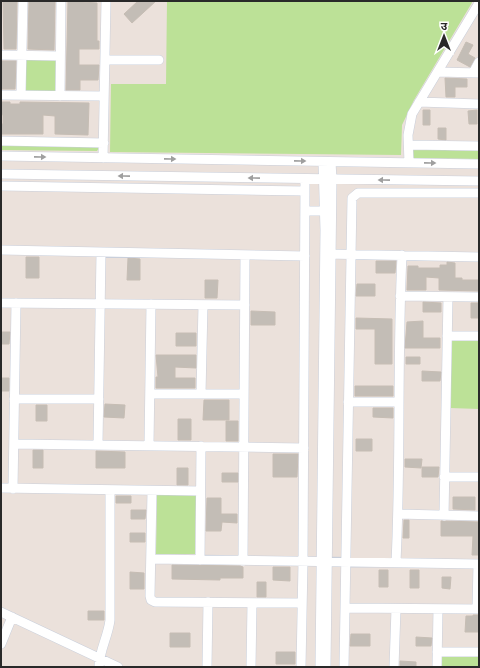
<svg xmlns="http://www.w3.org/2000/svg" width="480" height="668" font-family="Overpass,'Noto Sans Devanagari',sans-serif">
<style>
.green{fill:#bce197}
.building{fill:#c3bdb6;stroke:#c6bdb4}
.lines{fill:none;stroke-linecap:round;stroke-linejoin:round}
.minor-casing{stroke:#c9cfdb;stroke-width:10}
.minor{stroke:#fff;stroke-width:9}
.oneway{fill:#9f9f9f}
</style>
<rect width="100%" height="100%" fill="#ebe1db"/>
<!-- green -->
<path class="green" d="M167,1H473L414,100L402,125L401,155L110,152L111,84H166Z
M25,60H57V92H25Z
M1,144L100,146L97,151L1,150Z
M413,149L479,151V159L413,158Z
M450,341H479V409L450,408Z
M157,494L196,495L195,554H156Z
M441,656H479V667H441Z"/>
<!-- building -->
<path class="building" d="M3,1H17L16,49H4Z
M29,1H55L54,50L28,49Z
M68,1L97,3V41H99V49H79V65H99L98,80H80V90H66Z
M138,1H156L132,23L124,14Z
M466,42L473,45L468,54L475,58L470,67L457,60Z
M1,61H16L15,89H1Z
M445,78L467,79V87H455V97H446Z
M1,102H10V104H20V102L89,103L88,135L55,134V116L43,115V134H1V124H3V115L1,114Z
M423,110H430V125H423Z
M477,110V124H469L468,111Z
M438,128H446V140L438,139Z
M26,257H39V278H26Z
M128,258L140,259V280H127Z
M376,261H396L395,273H376Z
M447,262L455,263V278H462V280H479V291L439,290V278L426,277V290H407L408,266H418V268H440V265H447Z
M205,280H218L217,298H205Z
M357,284H375V296H356Z
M423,302L441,303V312H423Z
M471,303H479V318H471Z
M251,311L275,312V325H251Z
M356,318L392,319V364H375V329H356Z
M423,321V338H440V348H405L407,322Z
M1,332H10L9,344H1Z
M176,333H196V346H176Z
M156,355H196V368L175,367V378H195V388H156V377H158Z
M406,357H420V364H406Z
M422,371L441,372L440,381H422Z
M1,378H9V391H1Z
M355,386H393V396H355Z
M204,400H229V420H203Z
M105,404L125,405L124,418L104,417Z
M36,405H47V421H36Z
M373,408H393V418L373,417Z
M178,419H191V440H178Z
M226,421H238V441H226Z
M356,439H372V451H356Z
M33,450H43V468H33Z
M96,451L125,452V468H96Z
M273,454H298L297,477H273Z
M405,459H422L421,468L405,467Z
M422,467H439L438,477H422Z
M177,468H188V485H177Z
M222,473H238V482H222Z
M116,496H131V503H116Z
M453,497H475V510L453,509Z
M207,498H221V514H237V523L222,522L221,531H206Z
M131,510H146L145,519H131Z
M404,520H409V538H403Z
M441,521L479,522V555H472L473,536H441Z
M130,533H145V542H130Z
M172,565L240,566L243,567V578H220V580L172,579Z
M273,567H290V581L273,580Z
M379,570H388V587H379Z
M410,570H419V588H410Z
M130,572L144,573V589H130Z
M442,577H451L450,589L442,588Z
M257,582H266V597H257Z
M88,611H104V620H88Z
M473,615H479V632H465L466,616H473Z
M170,633H190V647H170Z
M351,634H370V646H350Z
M416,637L432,638L431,646H416Z
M276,652H295V664H276Z
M400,661L416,662V667H400Z"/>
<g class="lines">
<defs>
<path id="minor" d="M1,55L60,56
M105,60H159
M438,72L479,73
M473,73L479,62
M1,95L104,96
M21,95L23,1
M60,96L61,1
M419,102L479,104
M1,141L104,143
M409,145L479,146
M1,156L479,164
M103,158L106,1
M409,163L408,135L412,114L479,3
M1,174L479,181
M1,186L305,191
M305,211H325
M1,250L305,256
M326,254L479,257
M400,296L479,297
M1,303L245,305
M447,336H479
M150,394H244
M201,394L203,305
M14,399H99
M348,402H399
M14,444L304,448
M98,444L101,253
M149,445L151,304
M444,477H479
M1,488L200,491
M13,489L16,303
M152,491L150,596L151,600L155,602L302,603
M398,514L479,516
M444,516L448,297
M151,559L479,564
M200,560L201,446
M243,561L245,255
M396,562C401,460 397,358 402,255
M345,608L479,609
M477,609L478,564
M1,612L118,667
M1,644L12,617
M437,652H479
M99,667C99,651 108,637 110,620V490
M207,667L208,602
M251,667L252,603
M301,667L303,562L305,179
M320,667L325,230L323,162
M326,667L332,179L331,162
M344,667L352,198L358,193H479
M394,667L396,609
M437,667L438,609"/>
</defs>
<!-- minor casing -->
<use href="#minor" class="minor-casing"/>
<!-- minor -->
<use href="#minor" class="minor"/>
</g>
<!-- one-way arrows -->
<defs><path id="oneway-solid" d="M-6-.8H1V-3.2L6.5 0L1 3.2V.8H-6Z"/></defs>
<g class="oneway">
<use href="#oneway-solid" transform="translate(40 157) rotate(1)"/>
<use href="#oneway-solid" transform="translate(170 159) rotate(1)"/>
<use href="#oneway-solid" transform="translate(300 161) rotate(1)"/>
<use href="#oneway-solid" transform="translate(430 163) rotate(1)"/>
<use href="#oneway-solid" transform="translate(124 176) rotate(-179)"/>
<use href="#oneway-solid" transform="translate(254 178) rotate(-179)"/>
<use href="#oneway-solid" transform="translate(384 180) rotate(-179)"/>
</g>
<!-- border -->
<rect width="480" height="668" fill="none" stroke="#292929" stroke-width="4"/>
<!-- north arrow -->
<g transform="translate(444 36)" stroke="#ffffff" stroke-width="3" paint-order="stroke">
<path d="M0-3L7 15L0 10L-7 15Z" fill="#292929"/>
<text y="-6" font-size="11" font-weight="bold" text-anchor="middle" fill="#292929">उ</text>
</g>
</svg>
